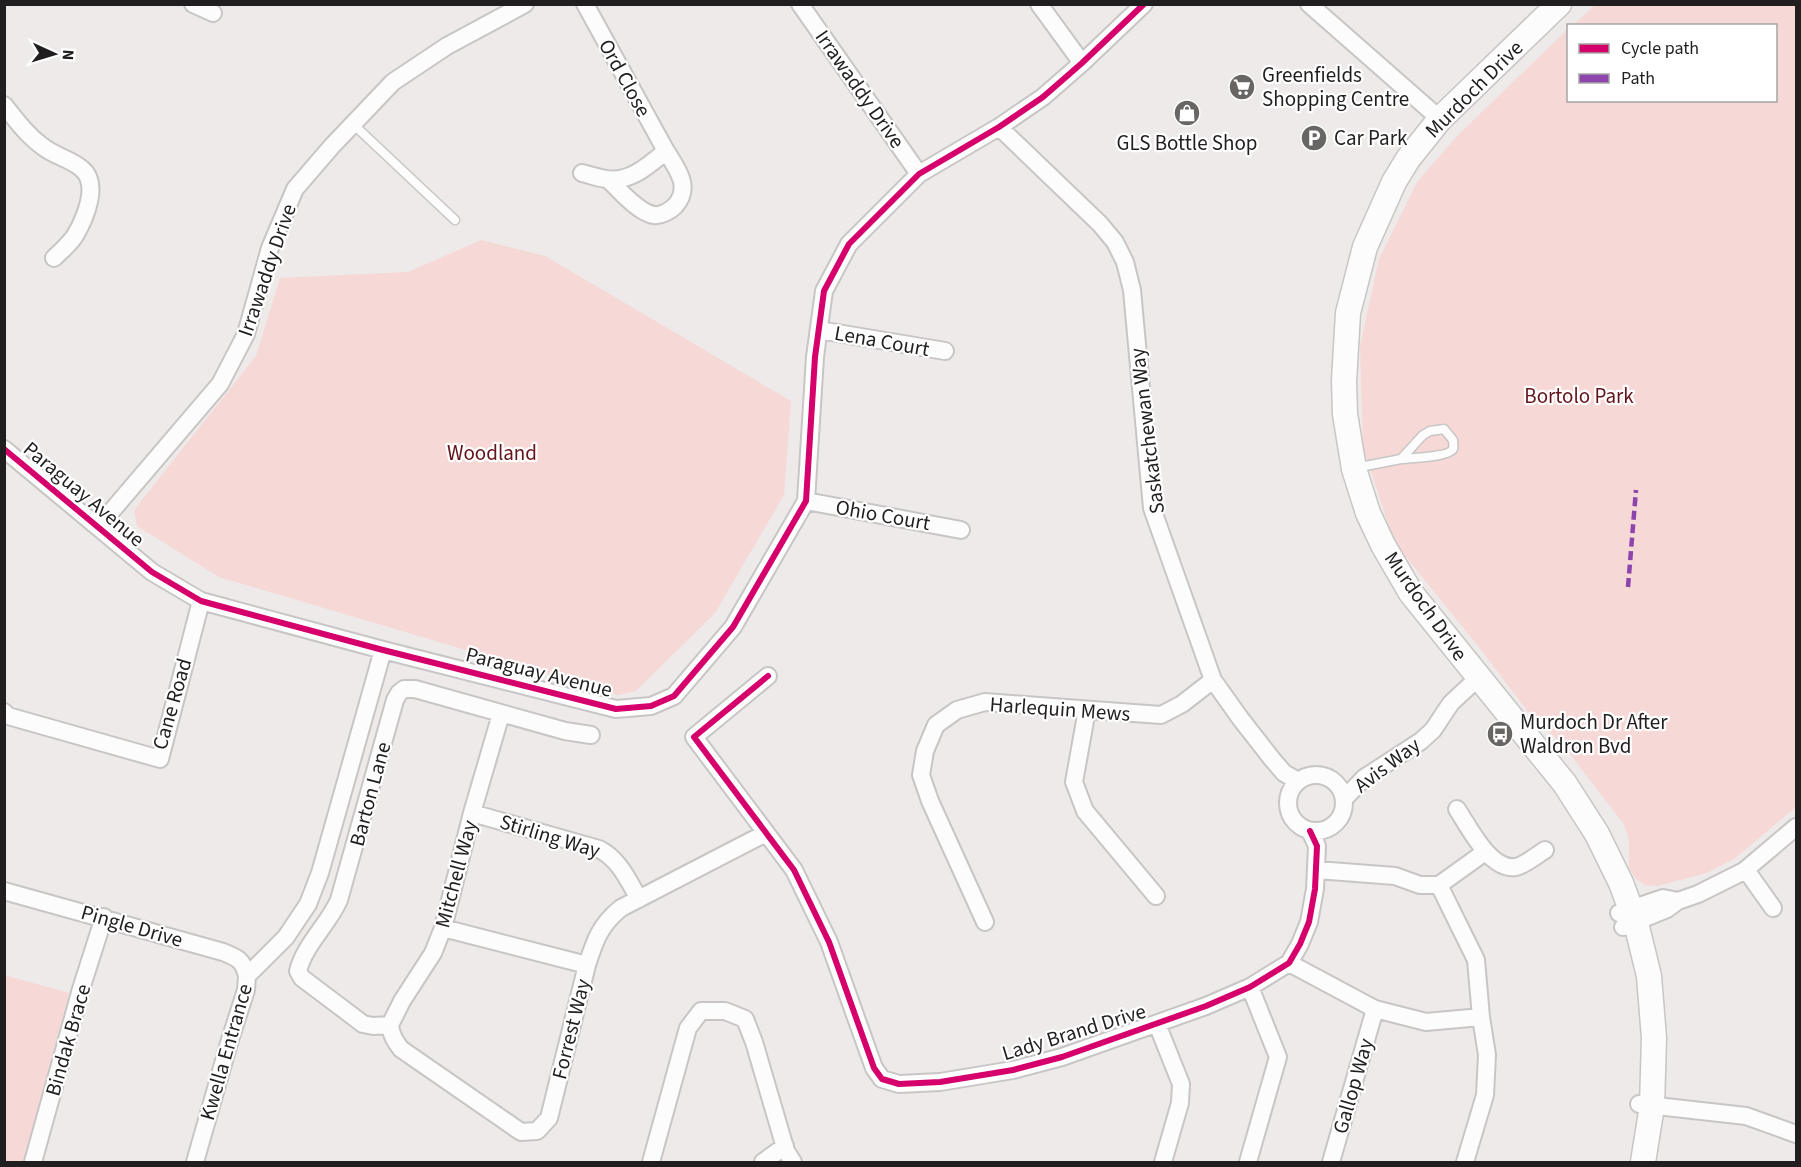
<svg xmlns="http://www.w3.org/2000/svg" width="1801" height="1167" font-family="'Source Sans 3',sans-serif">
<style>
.green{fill:#f6d8d6}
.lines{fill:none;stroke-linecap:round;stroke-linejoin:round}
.service-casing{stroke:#c8c6c5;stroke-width:11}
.minor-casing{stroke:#c8c6c5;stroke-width:20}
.secondary-casing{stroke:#c8c6c5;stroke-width:27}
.service{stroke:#fcfcfc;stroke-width:8}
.minor{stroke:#fcfcfc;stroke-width:16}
.secondary{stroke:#fcfcfc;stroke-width:24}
.quiet{stroke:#8e44ad;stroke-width:4.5;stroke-dasharray:9 4.5;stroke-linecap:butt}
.cycleway-casing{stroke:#fff;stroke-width:10}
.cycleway{stroke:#d6006c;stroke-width:6}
.labels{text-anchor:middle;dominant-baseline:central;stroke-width:4.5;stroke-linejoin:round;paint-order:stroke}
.poi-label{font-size:21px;fill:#201e1e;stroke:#fff;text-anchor:start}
.street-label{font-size:21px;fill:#201e1e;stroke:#fff}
.park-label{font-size:21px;fill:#63141a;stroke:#fff}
</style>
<rect width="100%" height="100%" fill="#edeae9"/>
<!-- green -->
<path class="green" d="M1595,5H1796V807L1734,859L1707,873L1657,886L1645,885L1636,879L1629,868V840L1623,823L1562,744L1528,712L1482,651L1394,542L1363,447L1360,346L1379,259L1417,182L1459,134L1568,29V100H1776V26L1573,25Z
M481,240L545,256L791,401L784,495L715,613L636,691L618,695L219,577L137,526L134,510L256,356L280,278L408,272Z
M4,975L69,993L23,1162H5Z"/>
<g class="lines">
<defs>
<path id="service" d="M353,124L455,220
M1355,468L1401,459L1423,435L1430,431L1444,429L1453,440C1453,443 1454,446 1453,449C1449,457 1410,458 1401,459"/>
<path id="minor" d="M193,4L213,13
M800,4L919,174
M1039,4L1082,63
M1309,4L1440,119
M4,105C16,120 27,135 42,146C54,156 71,159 82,169C100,184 85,218 76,234C71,243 61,251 54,258
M999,127L1100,224L1115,242L1125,262L1132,290L1152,508L1213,680L1240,718L1272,759L1284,773L1298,781
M582,173C590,175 598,178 606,179C630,183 649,165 666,151L585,4
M609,180C619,190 639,213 654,215C661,216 670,211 675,206C692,187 677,169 666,151
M819,330L945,351
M4,449L152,572L201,601L383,650L616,709L651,706L674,696L733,627L806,501L815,357L824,291L849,244L919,174L999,127L1043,97L1082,63L1144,4
M806,501L961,530
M98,527L220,384L246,334L270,248L295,189L332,146L393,82L447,46L525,4
M768,676L694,737L794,870L829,942L874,1068L882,1079L899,1084L940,1082L1013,1070L1062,1057L1206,1006L1250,987L1289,963L1300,944L1309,922L1315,889L1317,846L1310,831
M1087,710L1074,782L1085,811L1156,896
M4,712L8,716L160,759L201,601
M1288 803a28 28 0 1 1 56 0a28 28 0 1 1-56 0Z
M1344,799L1364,778L1421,741L1433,730L1451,703L1478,678
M1457,809C1469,827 1490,871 1516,867C1525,865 1537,855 1545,850
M472,813L599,849C619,859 628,880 639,899
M1317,870L1395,876L1420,885H1439
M1746,870L1773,908
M1439,885L1476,960L1481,1017L1487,1055L1485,1095L1465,1162
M1439,885L1485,852
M4,891L223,952C238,958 243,960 247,976
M1619,913L1663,898L1678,901
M985,922L930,801L921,775L925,751L936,725L957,710L985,702L1161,715L1182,704L1213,680
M1623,927L1667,909L1678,901L1698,894L1744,871L1796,827
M443,928L587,965
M1289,963L1375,1009L1426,1022L1481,1017
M1157,1024L1181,1084L1180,1103L1163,1162
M390,1025L373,1026L363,1024L302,978L298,971C305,944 328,925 339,900L395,700L399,693L404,689H415L565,731L591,735
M390,1025C391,1035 395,1041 401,1049L521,1132L537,1131L549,1118L587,965C595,940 600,925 621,908L766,833
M390,1025L402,1001L433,953L443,928L472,813L501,714
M1639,1104L1746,1116L1796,1134
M33,1162L81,989L104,917
M195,1162L229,1043L246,990L247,976L286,937L308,904L320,873L383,650
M651,1162L688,1028L701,1011H725L745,1019L754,1042L786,1151L793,1162
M763,1162L785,1146
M1248,1162L1278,1057L1250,987
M1331,1162L1375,1009"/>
<path id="secondary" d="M1559,4L1440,119L1408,159L1394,182L1365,247L1348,313L1344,381L1345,414L1354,469L1368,513L1383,545L1411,593L1565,784L1597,834L1621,883L1636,923L1649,976L1654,1038L1652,1106L1643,1162"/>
</defs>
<!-- service casing -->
<use href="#service" class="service-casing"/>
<!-- minor casing -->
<use href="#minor" class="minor-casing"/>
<!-- secondary casing -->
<use href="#secondary" class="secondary-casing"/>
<!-- service -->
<use href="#service" class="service"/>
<!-- minor -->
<use href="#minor" class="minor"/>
<!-- secondary -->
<use href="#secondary" class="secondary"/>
<!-- quiet -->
<path class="quiet" d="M1628,587L1636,490"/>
<defs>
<path id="cycleway" d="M4,449L152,572L201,601L383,650L616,709L651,706L674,696L733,627L806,501L815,357L824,291L849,244L919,174L999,127L1043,97L1082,63L1144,4
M768,676L694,737L794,870L829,942L874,1068L882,1079L899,1084L940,1082L1013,1070L1062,1057L1206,1006L1250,987L1289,963L1300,944L1309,922L1315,889L1317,846L1310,831"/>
</defs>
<!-- cycleway casing -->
<use href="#cycleway" class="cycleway-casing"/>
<!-- cycleway -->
<use href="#cycleway" class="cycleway"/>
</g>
<!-- icons -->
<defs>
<symbol id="supermarket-disc" viewBox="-11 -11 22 22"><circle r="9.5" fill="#686565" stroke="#fff"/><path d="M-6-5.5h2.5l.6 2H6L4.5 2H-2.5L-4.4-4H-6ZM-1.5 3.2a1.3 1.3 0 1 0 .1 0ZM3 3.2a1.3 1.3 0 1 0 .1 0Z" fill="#fff"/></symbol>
<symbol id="shop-disc" viewBox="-11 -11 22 22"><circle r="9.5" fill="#686565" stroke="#fff"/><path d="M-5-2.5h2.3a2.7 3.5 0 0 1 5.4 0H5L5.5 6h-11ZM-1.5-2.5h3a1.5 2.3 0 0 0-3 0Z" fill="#fff"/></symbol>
<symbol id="parking-disc" viewBox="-11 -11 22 22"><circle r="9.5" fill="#686565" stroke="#fff"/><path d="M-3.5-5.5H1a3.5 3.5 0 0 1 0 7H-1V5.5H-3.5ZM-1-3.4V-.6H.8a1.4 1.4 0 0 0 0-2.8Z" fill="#fff"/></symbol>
<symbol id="bus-disc" viewBox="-11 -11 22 22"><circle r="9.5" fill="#686565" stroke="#fff"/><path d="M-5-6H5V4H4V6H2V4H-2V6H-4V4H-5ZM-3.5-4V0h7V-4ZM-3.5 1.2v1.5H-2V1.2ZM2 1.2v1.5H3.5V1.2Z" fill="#fff"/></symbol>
</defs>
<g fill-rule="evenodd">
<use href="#supermarket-disc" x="1227" y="72" width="30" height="30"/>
<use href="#shop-disc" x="1172" y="98" width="30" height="30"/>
<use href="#parking-disc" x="1299" y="123" width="30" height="30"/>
<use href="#bus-disc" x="1485" y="719" width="30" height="30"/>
</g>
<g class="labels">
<!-- poi labels -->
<g class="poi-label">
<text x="1262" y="75">Greenfields<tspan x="1262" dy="24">Shopping Centre</tspan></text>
<text x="1334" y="138">Car Park</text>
<text x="1187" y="143" text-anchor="middle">GLS Bottle Shop</text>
<text x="1520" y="722">Murdoch Dr After<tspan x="1520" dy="24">Waldron Bvd</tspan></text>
</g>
<!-- street labels -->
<g class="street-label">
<text transform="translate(625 78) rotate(61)">Ord Close</text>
<text transform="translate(860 89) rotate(55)">Irrawaddy Drive</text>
<text transform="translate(1474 89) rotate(-45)">Murdoch Drive</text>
<text transform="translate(267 270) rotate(-71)">Irrawaddy Drive</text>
<text transform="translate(882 341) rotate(10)">Lena Court</text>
<text transform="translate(1147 431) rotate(-97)">Saskatchewan Way</text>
<text transform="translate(84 494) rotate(40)">Paraguay Avenue</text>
<text transform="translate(883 515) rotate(10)">Ohio Court</text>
<text transform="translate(1426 606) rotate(55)">Murdoch Drive</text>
<text transform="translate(539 672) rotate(14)">Paraguay Avenue</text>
<text transform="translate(172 704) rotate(-74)">Cane Road</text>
<text transform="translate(1060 709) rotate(4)">Harlequin Mews</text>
<text transform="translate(1387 765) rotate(-37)">Avis Way</text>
<text transform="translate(370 794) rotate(-75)">Barton Lane</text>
<text transform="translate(550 836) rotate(17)">Stirling Way</text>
<text transform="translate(456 874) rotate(-75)">Mitchell Way</text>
<text transform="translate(132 926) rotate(16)">Pingle Drive</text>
<text transform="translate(571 1029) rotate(-76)">Forrest Way</text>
<text transform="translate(1074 1032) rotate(-17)">Lady Brand Drive</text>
<text transform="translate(68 1040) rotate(-74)">Bindak Brace</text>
<text transform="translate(226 1052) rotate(-74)">Kwella Entrance</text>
<text transform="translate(1353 1086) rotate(-74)">Gallop Way</text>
</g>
<!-- park labels -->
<g class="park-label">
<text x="1579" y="396">Bortolo Park</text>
<text x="492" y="453">Woodland</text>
</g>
</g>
<!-- border -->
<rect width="1801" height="1167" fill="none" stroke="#201e1e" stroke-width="12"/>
<!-- legend -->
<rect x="1567" y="24" width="210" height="78" fill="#ffffff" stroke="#a6a5a5" stroke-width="1.5"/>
<rect x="1579" y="44" width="30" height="9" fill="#d6006c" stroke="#a6a5a5" stroke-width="1.5"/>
<text x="1621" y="54" font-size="18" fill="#201e1e">Cycle path</text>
<rect x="1579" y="74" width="30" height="9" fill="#8e44ad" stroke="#a6a5a5" stroke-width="1.5"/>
<text x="1621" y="84" font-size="18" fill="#201e1e">Path</text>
<!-- north arrow -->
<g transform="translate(54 54) rotate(94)" stroke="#ffffff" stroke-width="4.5" paint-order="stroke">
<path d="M0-4.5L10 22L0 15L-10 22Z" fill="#201e1e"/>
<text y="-9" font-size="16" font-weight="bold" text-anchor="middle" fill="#201e1e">N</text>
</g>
</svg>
